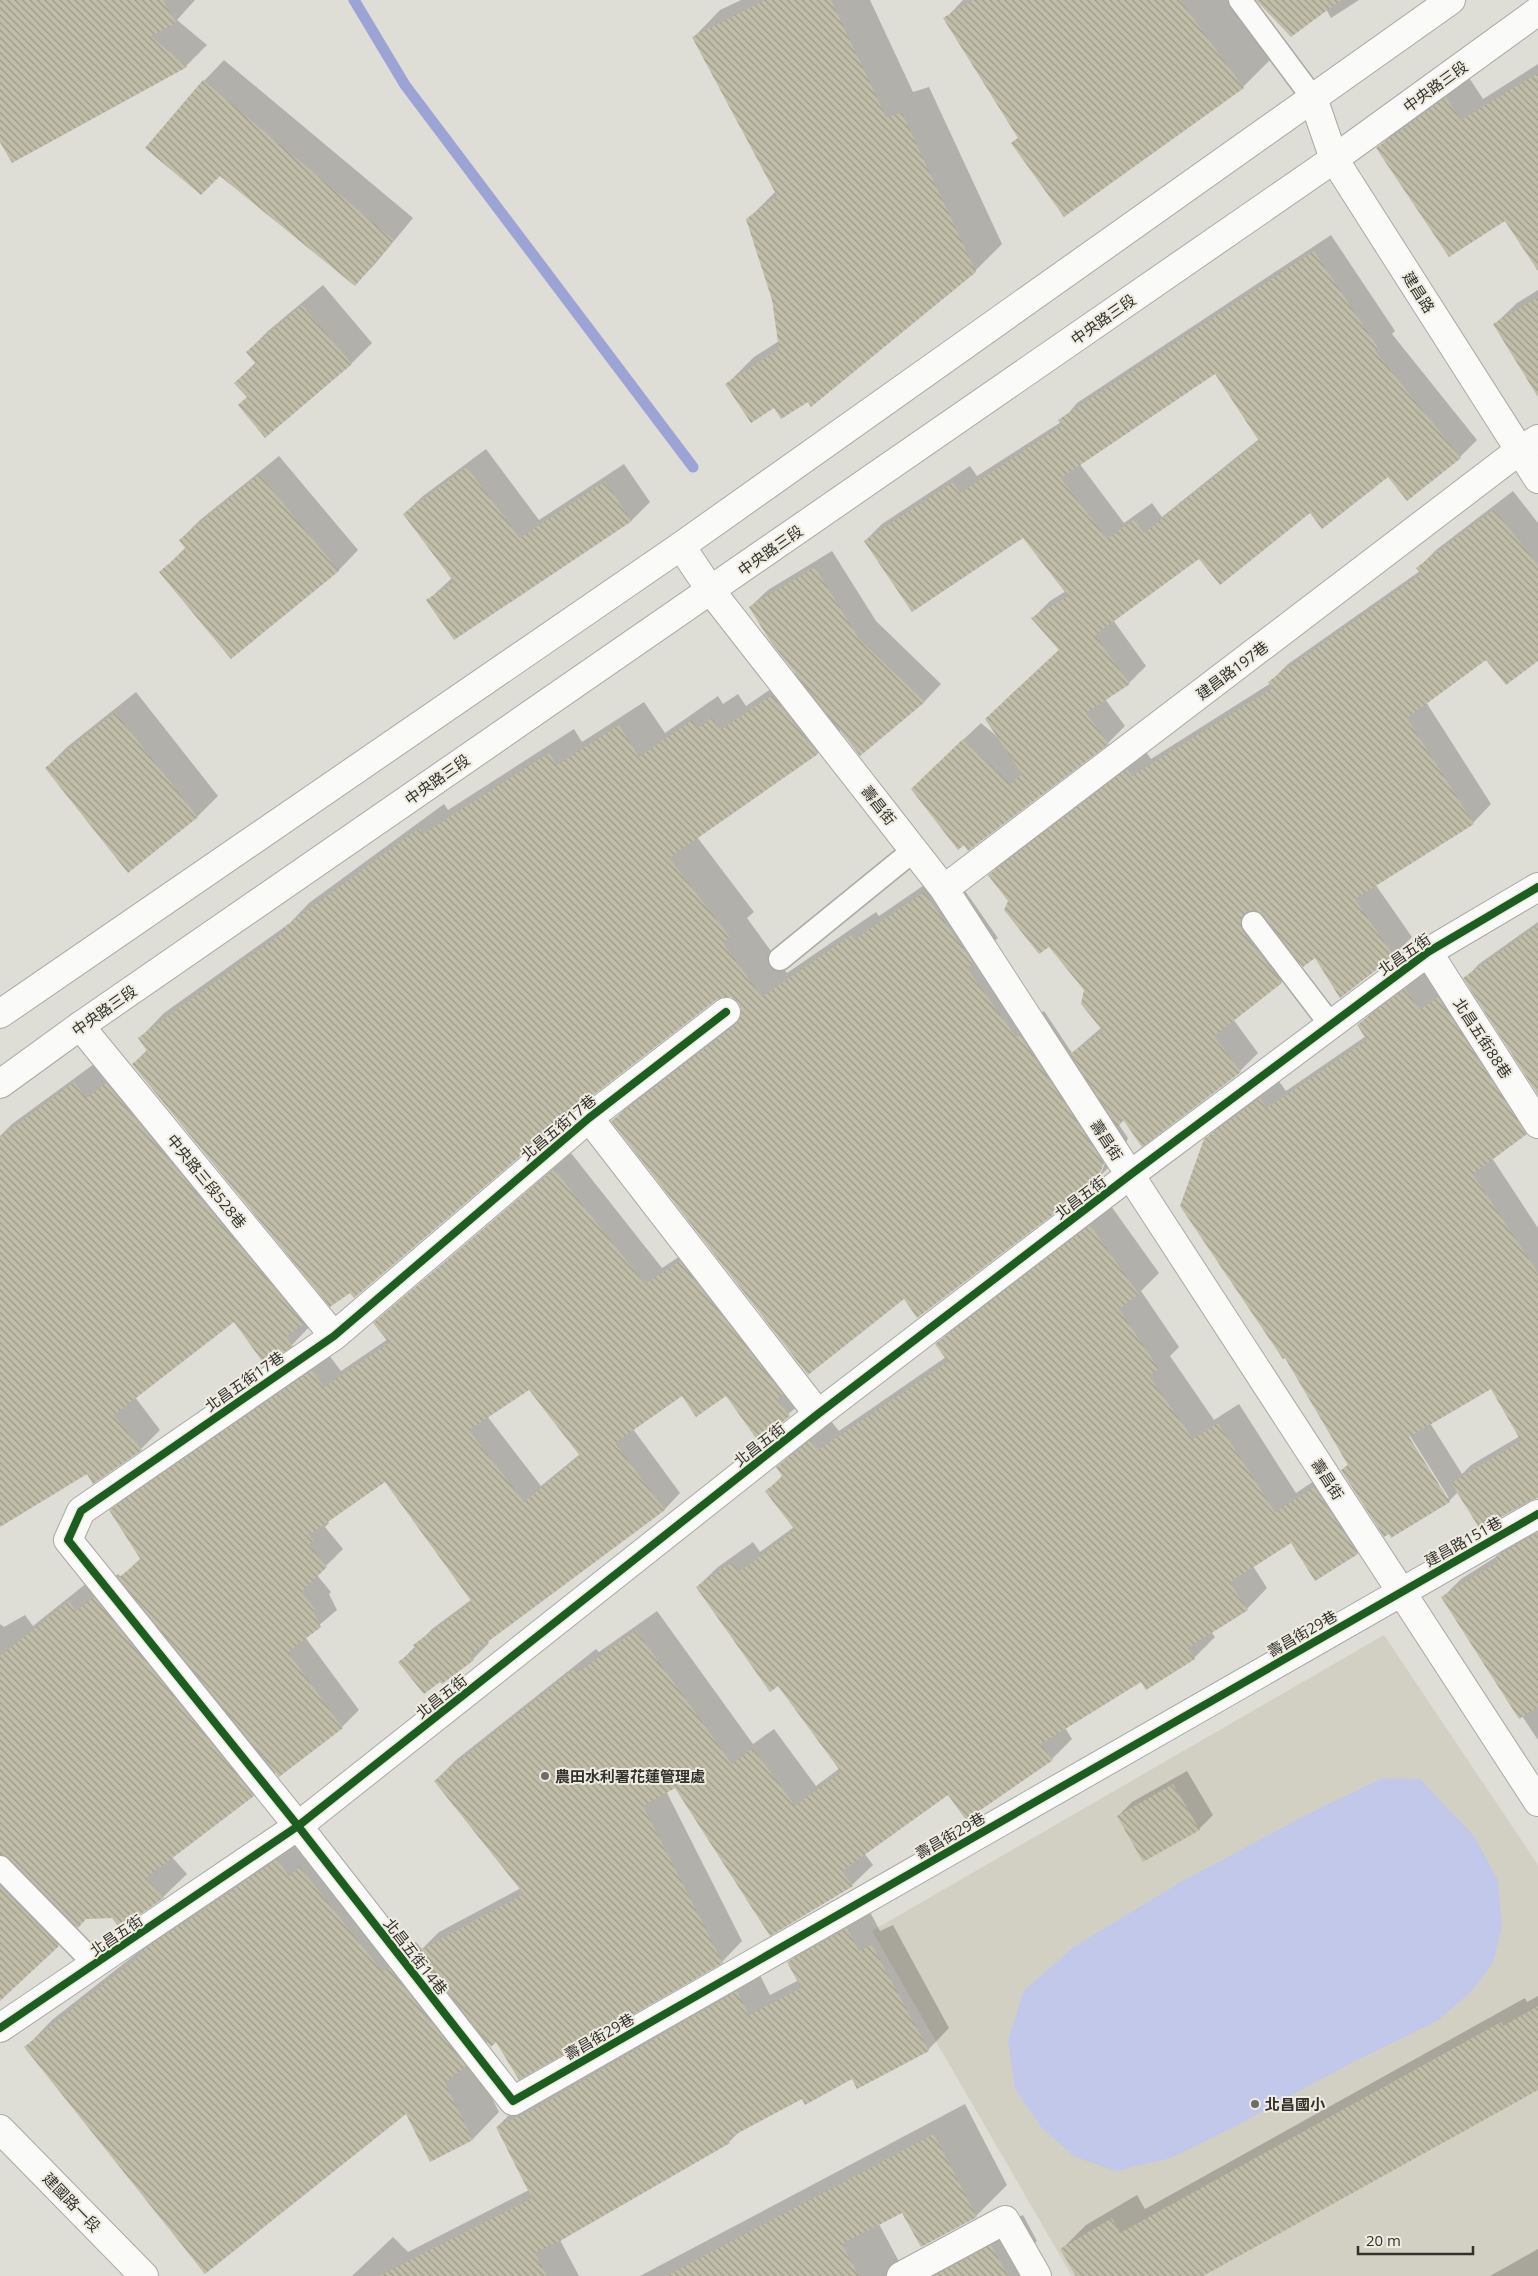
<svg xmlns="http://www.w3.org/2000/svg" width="1538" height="2276" font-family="'Open Sans','Noto Sans TC',sans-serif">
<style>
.built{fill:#d2d0c2}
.park{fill:#c2c8ea}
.shadow{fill:#0003;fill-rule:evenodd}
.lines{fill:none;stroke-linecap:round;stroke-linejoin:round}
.stream{stroke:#9ca3d5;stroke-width:11}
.building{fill:url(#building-back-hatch);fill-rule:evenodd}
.lane-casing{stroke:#aaa9a4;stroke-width:25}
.street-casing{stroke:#aaa9a4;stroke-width:30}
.secondary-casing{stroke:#aaa9a4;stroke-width:30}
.lane{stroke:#fafaf9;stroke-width:22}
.street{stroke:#fafaf9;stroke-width:28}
.secondary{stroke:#fafaf9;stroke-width:28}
.cycleway-casing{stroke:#eeece0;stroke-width:11}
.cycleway{stroke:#1b5e20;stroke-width:8}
.poi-dot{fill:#6e6d68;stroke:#eeece0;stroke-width:2}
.labels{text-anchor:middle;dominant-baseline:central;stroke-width:4;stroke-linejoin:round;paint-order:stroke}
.street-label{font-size:15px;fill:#32312c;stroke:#eeece0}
.poi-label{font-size:15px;font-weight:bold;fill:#32312c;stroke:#eeece0;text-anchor:start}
</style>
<defs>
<pattern id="building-back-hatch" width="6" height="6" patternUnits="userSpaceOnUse" patternTransform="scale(1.25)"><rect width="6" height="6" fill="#c0bda8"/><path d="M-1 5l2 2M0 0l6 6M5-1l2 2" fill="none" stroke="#9d9a89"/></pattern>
</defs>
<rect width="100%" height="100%" fill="#deddd6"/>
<!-- built -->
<path class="built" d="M1384,1635L1538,1865V2276H1072L872,1931Z"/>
<!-- park -->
<path class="park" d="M1383,1778L1420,1779L1474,1836L1498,1880L1502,1927L1493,1963L1472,1991L1437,2021L1351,2063L1234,2127L1171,2158L1116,2171L1075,2157L1042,2128L1015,2089L1008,2041L1024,1990L1075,1946L1184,1880L1308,1814Z"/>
<!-- shadow -->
<path class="shadow" d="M0,0H195L177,20L207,45L186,66L12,161L0,139Z
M741,0H870L913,92L929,87L1002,244L975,271L809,400L774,407L727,384L754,357L779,341L773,299L748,219L776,191L694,37L720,10Z
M963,0H1227L1270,60L1243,87L1012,143L1019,137L945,19Z
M1258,0H1359L1331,18L1326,9L1291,35Z
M224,60L413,218L375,264L355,285L204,81Z
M1538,64V268L1505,219L1378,148L1400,126L1468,76L1483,99Z
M1331,235L1395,331L1392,334L1477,440L1460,457L1408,499L1388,475L1310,512L1199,557L1113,620L1146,666L1129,683L1105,699L1125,726L1108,743L969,849L929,772L981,723L1000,739L1003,702L1060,649L1033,618L1050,601L1066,591L1023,536L865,541L882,524L970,466L977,476L1061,422L1077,403ZM1215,372L1259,439L1162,517L1152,503L1124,523L1079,463Z
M323,285L372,343L352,363L265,436L248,397L235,383L256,362L247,352L268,331Z
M1538,290V395L1495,324L1517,303Z
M486,449L539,520L624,464L650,502L632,520L428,600L452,578L404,514L423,496Z
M279,456L358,550L339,570L231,658L161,572L186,547L180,540L200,520Z
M1513,491L1538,523V660L1487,658L1426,702L1491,804L1473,823L1375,884L1412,937L1393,956H1315L1301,962L1281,982L1233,1019L1258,1053L1240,1071L1124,1120L1119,1125L1128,1138L1121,1155L1096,1180L904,1297L613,1121L637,1096L742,1015L740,1002L733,997L724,995L133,1064L148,1049L140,1038L164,1013L290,923L309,903L444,804L448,810L574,729L582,742L644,702L665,733L718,696L723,704L738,694L746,706L796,672L750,607L768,590L832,551L876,621L941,684L924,702L841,730L818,753L697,837L754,912L747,918L787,973L876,912L879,916L949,868L998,938L992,943L1041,1013L1044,1011L1072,1053L1102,1027L1085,989L989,875L1008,857L1146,752L1151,759L1271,683L1270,682L1288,664L1420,571L1418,568L1436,550ZM1105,1157L1107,1158L1101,1173H1098Z
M136,692L218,796L198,816L129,871L46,768L67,747Z
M1538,922V1093L1465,979L1479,964Z
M1424,971L1538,1121L1526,1133L1492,1158L1538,1228V1497L1480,1528L1458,1492L1449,1501L1342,1470L1349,1464L1205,1140L1224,1121L1278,1080L1286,1091L1366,1036L1359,1025L1377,1007ZM1491,1387L1520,1436L1471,1465L1462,1474L1430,1423ZM1407,1431L1449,1498H1446L1405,1432Z
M94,1064L105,1080L126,1064L311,1325L292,1345L265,1363L234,1320L135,1397L160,1430L141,1449L87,1472L0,1522V1136L12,1124Z
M571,1153L662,1268L697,1245L806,1399L758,1440L727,1395L682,1394L633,1429L680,1493L664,1510L487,1640L489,1643L473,1659L400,1662L432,1629L471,1600L385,1480L328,1521L329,1523L325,1527L343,1549L317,1575L331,1592L329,1594L337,1610L305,1637L359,1710L342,1727L276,1772L253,1795L172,1857L187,1874L163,1897L113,1917L86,1918L0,1999V1624L4,1627L25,1615L33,1626L93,1578L101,1588L118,1574L121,1577L141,1558L111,1511L128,1494L329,1355L341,1371L388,1339L375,1323ZM529,1388L580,1454L541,1486L487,1416Z
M1111,1206L1159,1273L1141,1291L1179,1347L1170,1356L1214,1420L1239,1404L1296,1493L1335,1467L1378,1532L1357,1553L1291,1541L1253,1566L1267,1588L1247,1609L1211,1632L1215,1637L1194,1658L1146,1688L1141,1680L1065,1728L1072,1739L1052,1759L948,1793L865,1854L873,1865L852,1885L675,1786L666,1791L742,1941L722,1962L488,2042L472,2058L499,2112L473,2139L431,2160L407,2112L26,2047L52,2020L155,1939L304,1834L327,1842L410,1945L416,1942L422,1949L439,1932L521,1888L435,1781L456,1760L596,1649L599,1652L657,1611L753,1744L774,1729L816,1786L840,1768L779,1685L697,1587L718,1567L753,1542L760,1552L794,1527L767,1491L783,1475L778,1467L798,1447L831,1421L839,1431L946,1357L937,1344L958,1323Z
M1538,1525V1740L1443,1597L1461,1579L1496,1557L1515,1539Z
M1187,1771L1213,1815L1199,1829L1118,1816L1132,1802Z
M868,1908L880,1931L893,1925L949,2028L928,2050L803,2097L740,2131L729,2142L560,2240L579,2276H352L393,2237L408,2252L529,2190L497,2127L518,2106L758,1971L770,1995L799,1980L789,1962L810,1941Z
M1538,1996V2089L1201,2276H1078L1062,2249L1086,2225L1137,2195L1145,2209L1525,1998L1527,2002Z
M965,2104L1007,2185L976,2216L903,2211L879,2224L905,2273L941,2259L1023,2215L1037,2241L1020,2258L1029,2276H640Z
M1538,2249V2276H1490Z"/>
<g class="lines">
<!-- stream -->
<path class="stream" d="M354,0L405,85L693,467"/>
</g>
<!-- building -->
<path class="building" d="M0,0H163L176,23L151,36L187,67L12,163L0,142Z
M765,0H831L886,117L902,113L976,272L811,407L808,402L781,419L774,408L751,423L725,384L779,349L772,300L746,219L777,196L692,37Z
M973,0H1180L1244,88L1064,217L1011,143L1018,138L943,18Z
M1256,0H1341L1291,37Z
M1538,73V271L1505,221L1449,257L1376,148L1446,97L1461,120Z
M203,80L394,240L355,286L220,176L201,195L145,148Z
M1314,251L1379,349L1375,351L1461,458L1407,501L1388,477L1322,529L1310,513L1220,585L1199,559L1095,635L1130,684L1086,713L1109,744L968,851L964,845L958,850L911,789L963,739L1010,784L1022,774L985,719L1059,650L1031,618L1068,596L1023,538L912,612L864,541L953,482L960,493L1062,425L1058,420ZM1215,374L1259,441L1144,533L1134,519L1107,539L1061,478Z
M1538,297V397L1493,324Z
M302,305L352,364L265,438L238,405L247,397L234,383L256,364L246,352Z
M467,467L520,538L605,481L632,521L454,640L426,600L454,582L403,514Z
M259,474L339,571L231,659L159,572L186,549L179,540Z
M1494,509L1538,565V661L1506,685L1486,660L1407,718L1474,824L1355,899L1394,956L1340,998L1315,958L1303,967L1263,915L1252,910L1245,913L1241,918L1242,931L1282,983L1214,1036L1241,1072L1142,1147L1122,1118L1118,1128L1070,1054L1103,1031L1081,1004L1084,990L1049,947L1039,954L1004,910L1008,901L988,875L1127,769L1132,776L1273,688L1268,682L1421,574L1416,568Z
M815,567L859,639L925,702L860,756L770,641L749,607Z
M772,695L818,754L669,858L730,937L723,943L762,997L851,935L854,940L924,892L974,964L967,968L1016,1037L1019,1034L1104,1163L1097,1181L917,1318L904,1299L808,1375L611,1121L736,1024L741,1017V1010L739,1003L731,997H723L716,1000L579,1106L354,1298L350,1293L330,1307L132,1064L148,1052L138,1038L285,931L283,928L419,828L423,834L549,753L557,765L619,725L639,757L692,720L698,728L712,718L721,730Z
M115,712L198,817L128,873L45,768Z
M1538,925V1095L1463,978Z
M1405,988L1420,1010L1438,997L1527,1134L1473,1174L1538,1273V1498L1530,1500L1480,1529L1451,1483L1521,1441L1491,1389L1409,1437L1450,1502L1391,1538L1389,1534L1384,1537L1341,1470L1348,1465L1285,1358L1283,1359L1180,1206L1204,1139L1260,1098L1267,1108L1367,1040L1357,1025Z
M74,1082L86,1098L106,1083L304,1324L286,1337L293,1346L265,1365L234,1322L114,1415L142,1450L93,1484L87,1474L0,1527V1137Z
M554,1169L645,1284L680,1261L783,1394L777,1399L790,1416L758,1441L726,1396L696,1417L682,1396L615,1443L665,1510L470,1655L474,1660L442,1684L440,1682L424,1694L398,1662L416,1649L413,1645L472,1602L385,1482L309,1535L314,1541L309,1544L327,1567L301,1592L315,1609L313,1611L321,1627L288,1652L343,1728L279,1777L118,1578L141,1560L109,1510L312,1370L324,1387L389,1343L373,1323ZM529,1390L580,1456L524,1502L469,1430Z
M1090,1225L1139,1294L1119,1309L1159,1369L1149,1376L1193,1439L1218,1423L1275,1512L1314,1487L1358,1554L1315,1581L1291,1543L1230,1582L1248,1610L1188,1648L1195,1659L1146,1690L1141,1682L1041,1744L1053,1760L966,1820L948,1795L842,1871L853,1886L770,1936L675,1788L643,1806L723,1963L519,2080L496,2042L491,2047L417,1952L524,1894L434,1781L575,1668L578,1672L636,1630L732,1764L753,1748L795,1806L841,1772L778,1686L770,1692L696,1587L732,1562L739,1572L795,1530L765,1491L783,1477L776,1467L810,1440L818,1450L948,1362L935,1344Z
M1538,1532V1707L1519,1719L1441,1597L1498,1562L1495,1557Z
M94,1597L254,1796L146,1878L164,1898L120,1928L112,1918L86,1919L78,1928L9,1858L0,1854V1656L69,1601L76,1611Z
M1173,1784L1200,1830L1143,1862L1117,1816Z
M277,1859L289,1876L300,1867L382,1971L389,1968L466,2066L445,2083L473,2140L430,2162L406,2114L205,2274L24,2047L142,1954L140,1952L184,1922L185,1923Z
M0,1886L59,1946L0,2001Z
M847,1928L859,1951L872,1945L929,2051L857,2089L852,2079L805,2105L802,2099L727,2139L730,2143L560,2241L535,2253L547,2276H379L532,2198L496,2127L536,2108L737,1991L749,2015L801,1988L787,1962Z
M1538,2006V2090L1203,2276H1076L1060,2249L1112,2218L1120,2233L1501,2022L1503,2026Z
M934,2134L977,2217L921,2247L902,2213L842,2244L859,2276H666Z
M991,2245L1008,2276H937L936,2275Z"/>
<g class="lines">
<defs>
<path id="lane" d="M1240,0L1313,98
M1253,923L1331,1025
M780,959L914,850
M0,1867L96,1965"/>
<path id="street" d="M1313,98L1334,159L1538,479
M681,546L711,591L944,889L1538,1802
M944,889L1520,450L1538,439
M1428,952L1538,1124
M726,1012L589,1118L334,1336L81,1511L68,1540L298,1826L513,2101L1538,1514
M80,1026L334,1336
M589,1118L818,1414
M0,2028L298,1826L818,1414L1130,1175L1428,952L1538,887
M901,2276L1005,2220L1037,2276"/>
<path id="secondary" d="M0,1014L681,546L1451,0
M0,1084L80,1026L1334,159L1538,11
M0,2129L144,2276"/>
</defs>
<!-- lane casing -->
<use href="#lane" class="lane-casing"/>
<!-- street casing -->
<use href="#street" class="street-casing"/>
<!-- secondary casing -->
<use href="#secondary" class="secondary-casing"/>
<!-- lane -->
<use href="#lane" class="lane"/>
<!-- street -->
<use href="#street" class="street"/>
<!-- secondary -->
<use href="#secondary" class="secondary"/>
<defs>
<path id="cycleway" d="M726,1012L589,1118L334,1336L81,1511L68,1540L298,1826L513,2101L1538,1514
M0,2028L298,1826L818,1414L1130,1175L1428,952L1538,887"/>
</defs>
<!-- cycleway casing -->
<use href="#cycleway" class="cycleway-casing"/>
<!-- cycleway -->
<use href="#cycleway" class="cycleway"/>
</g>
<!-- markers -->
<g class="poi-dot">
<circle cx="545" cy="1776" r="5"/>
<circle cx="1255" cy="2104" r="5"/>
</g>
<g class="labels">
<!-- street labels -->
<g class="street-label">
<text transform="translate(1435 86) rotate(-36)">中央路三段</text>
<text transform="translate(1419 292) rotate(58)">建昌路</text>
<text transform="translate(1103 319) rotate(-35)">中央路三段</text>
<text transform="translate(770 550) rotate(-35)">中央路三段</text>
<text transform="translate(1232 670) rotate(-37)">建昌路197巷</text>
<text transform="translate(437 779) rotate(-35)">中央路三段</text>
<text transform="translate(879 805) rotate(52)">壽昌街</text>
<text transform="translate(1404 954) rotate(-35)">北昌五街</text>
<text transform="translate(104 1010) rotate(-35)">中央路三段</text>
<text transform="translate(1483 1038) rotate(57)">北昌五街88巷</text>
<text transform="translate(558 1127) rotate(-40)">北昌五街17巷</text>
<text transform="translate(1107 1140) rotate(57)">壽昌街</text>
<text transform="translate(207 1181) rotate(51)">中央路三段528巷</text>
<text transform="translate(1080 1197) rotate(-37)">北昌五街</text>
<text transform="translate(244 1381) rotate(-35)">北昌五街17巷</text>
<text transform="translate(759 1444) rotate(-38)">北昌五街</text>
<text transform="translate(1328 1479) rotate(57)">壽昌街</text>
<text transform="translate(1463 1541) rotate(-29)">建昌路151巷</text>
<text transform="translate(1302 1633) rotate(-30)">壽昌街29巷</text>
<text transform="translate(441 1696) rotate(-38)">北昌五街</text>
<text transform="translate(950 1835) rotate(-30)">壽昌街29巷</text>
<text transform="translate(116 1935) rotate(-34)">北昌五街</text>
<text transform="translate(416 1956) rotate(52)">北昌五街14巷</text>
<text transform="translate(599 2036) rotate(-30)">壽昌街29巷</text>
<text transform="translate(72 2202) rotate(46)">建國路一段</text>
</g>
<!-- poi labels -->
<g class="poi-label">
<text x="555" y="1776">農田水利署花蓮管理處</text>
<text x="1265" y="2104">北昌國小</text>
</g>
</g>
<!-- scale -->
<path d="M1358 2246v8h115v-8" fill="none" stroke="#32312c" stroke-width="2.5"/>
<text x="1366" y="2246" font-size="15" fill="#32312c" stroke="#eeece0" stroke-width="4" paint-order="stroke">20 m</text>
</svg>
